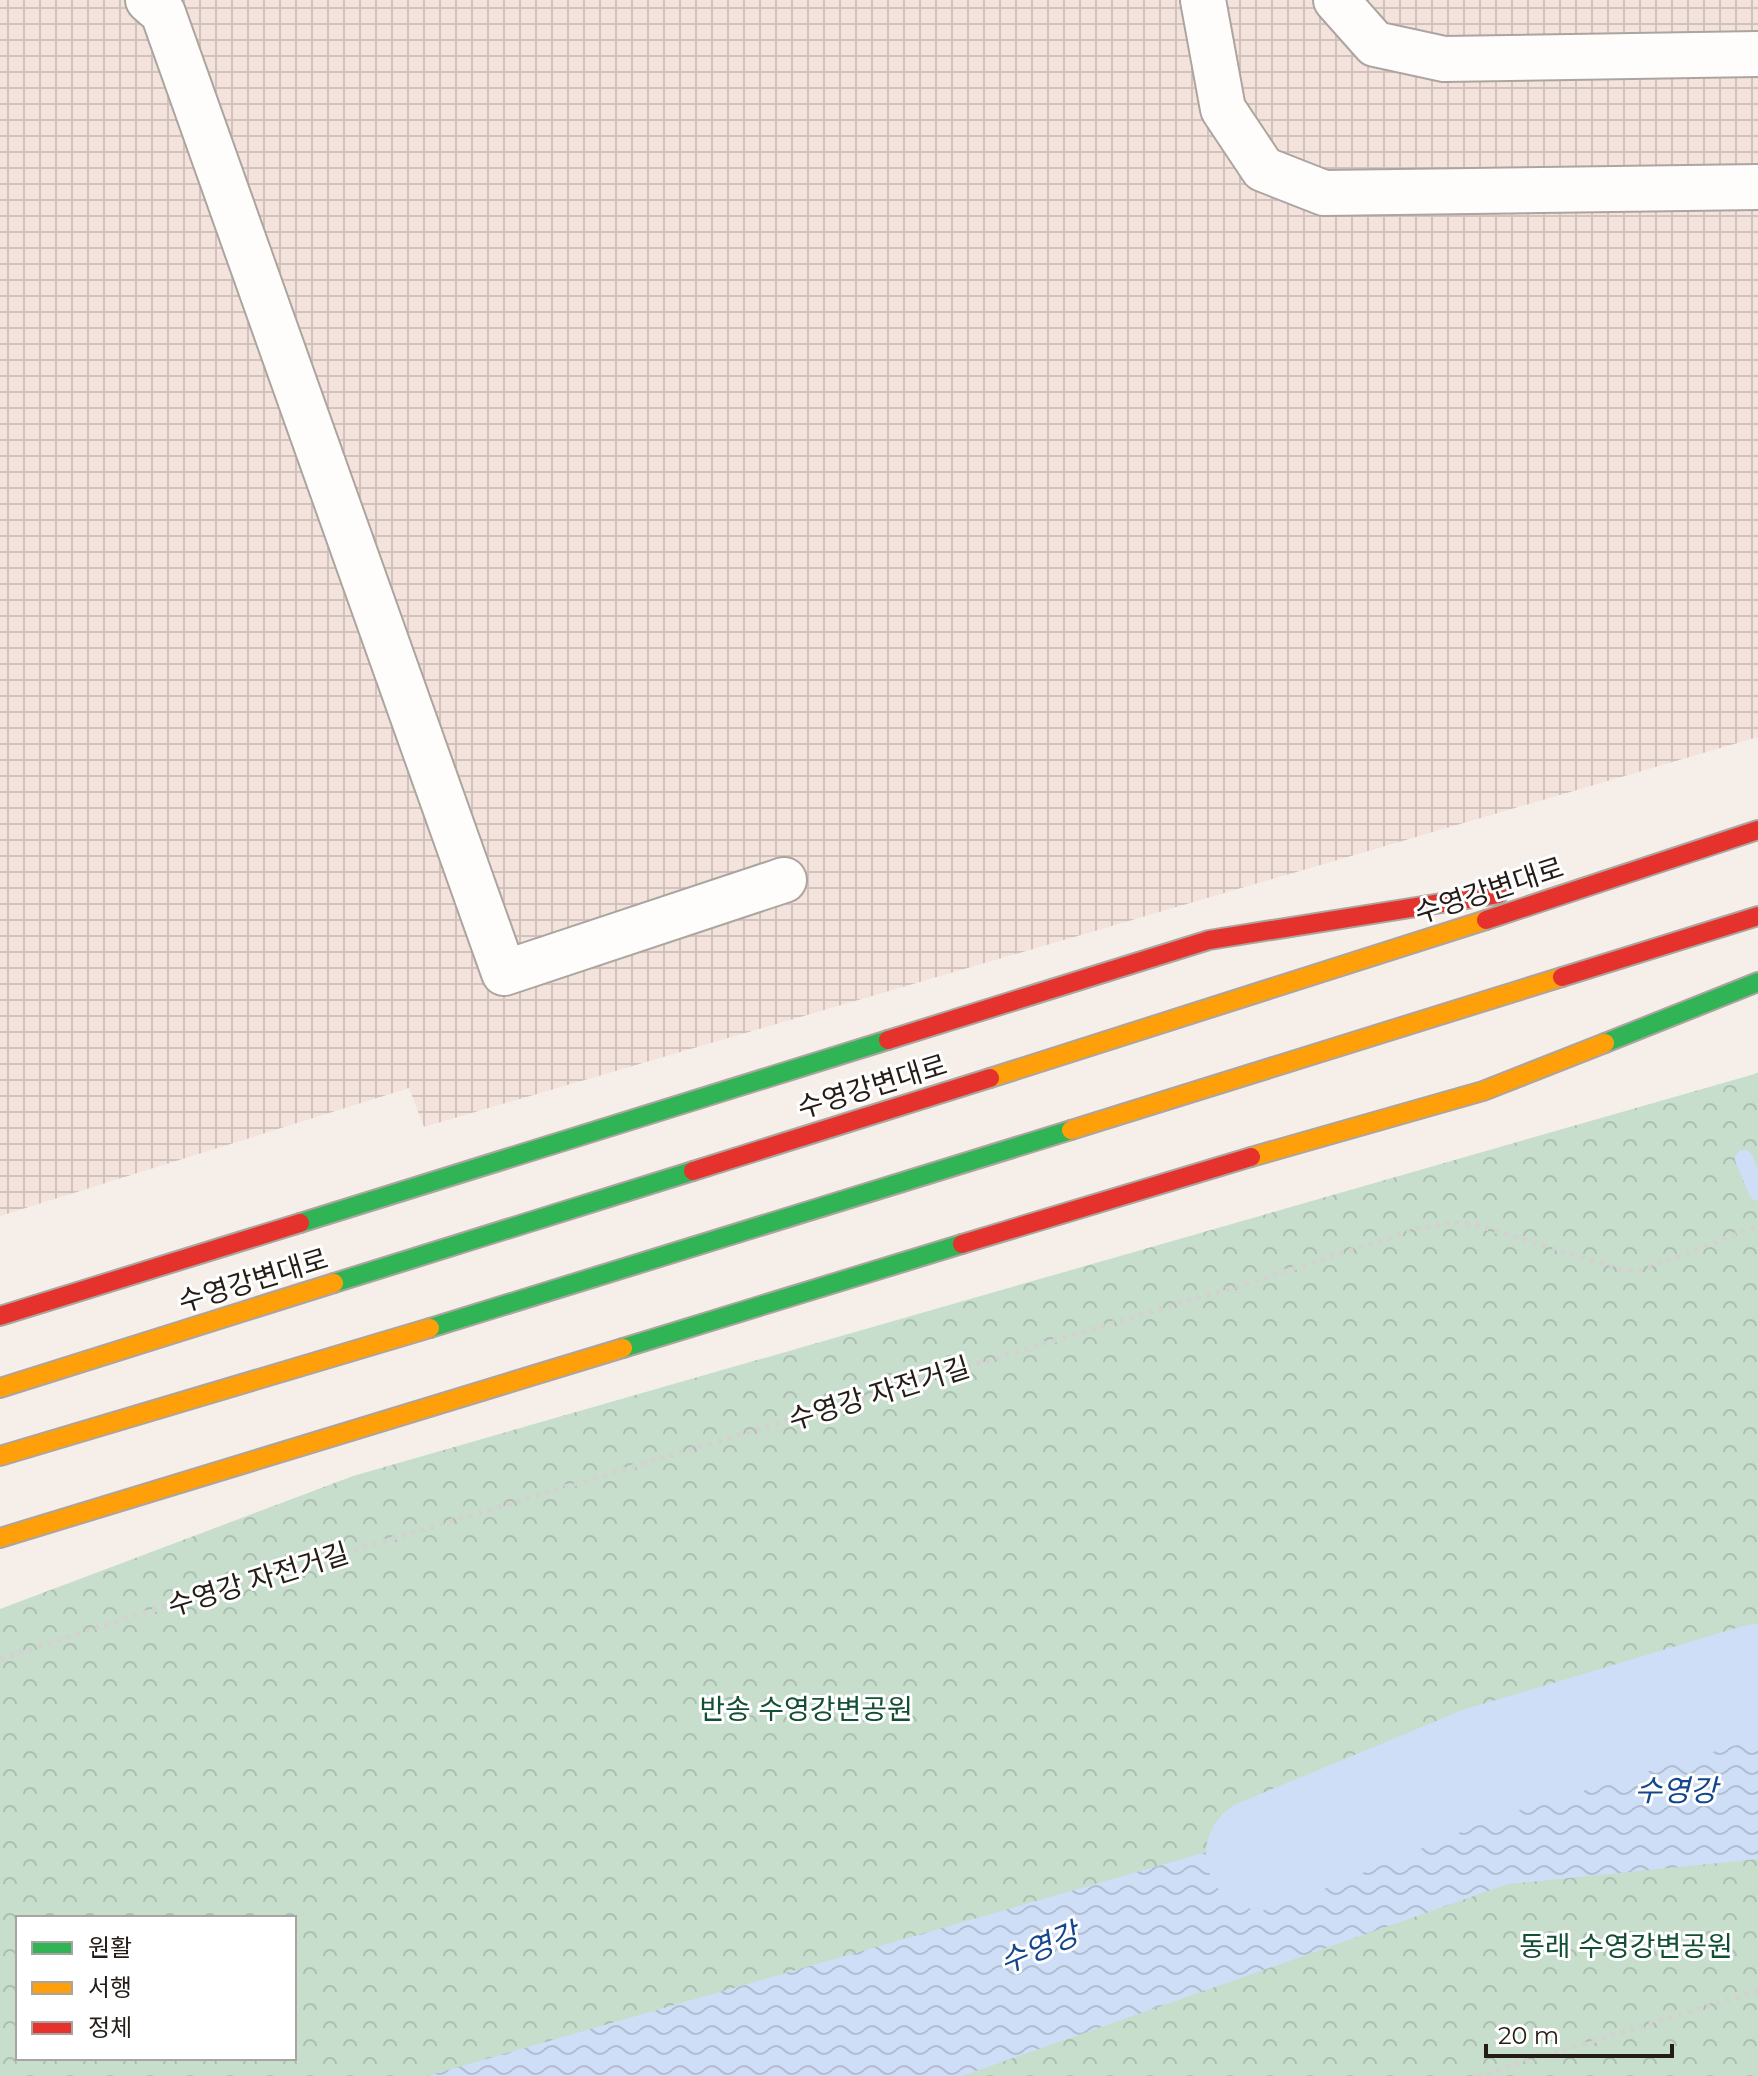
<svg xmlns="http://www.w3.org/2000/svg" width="1758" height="2076" font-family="Montserrat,'Noto Sans KR',sans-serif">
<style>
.industrial{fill:url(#industrial-grid)}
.forest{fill:url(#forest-crowns);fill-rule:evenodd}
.water{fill:url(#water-waves)}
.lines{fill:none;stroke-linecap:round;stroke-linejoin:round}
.stream{stroke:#cedef6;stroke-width:18}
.river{stroke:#cedef6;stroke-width:112}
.street-casing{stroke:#aca59f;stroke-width:48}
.fast-casing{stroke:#aca59f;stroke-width:22}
.slow-casing{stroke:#aca59f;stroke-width:22}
.jam-casing{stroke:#aca59f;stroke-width:22}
.path{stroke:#d4d1d0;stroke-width:5;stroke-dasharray:4 6;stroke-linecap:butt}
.street{stroke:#fefdfc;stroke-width:44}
.fast{stroke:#30b455;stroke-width:18}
.slow{stroke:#ff9f0a;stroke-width:18}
.jam{stroke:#e5322d;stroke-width:18}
.labels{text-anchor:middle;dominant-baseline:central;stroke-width:6;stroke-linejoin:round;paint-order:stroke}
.street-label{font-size:28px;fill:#241c16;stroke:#fff}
.park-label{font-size:28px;fill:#124f35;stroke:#fff}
.water-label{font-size:30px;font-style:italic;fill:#13468c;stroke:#fff}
</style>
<defs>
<pattern id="industrial-grid" width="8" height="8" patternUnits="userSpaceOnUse" patternTransform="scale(2)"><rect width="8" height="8" fill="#f4e3dc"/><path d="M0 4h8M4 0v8" fill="none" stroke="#d1c2bc"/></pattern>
<pattern id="forest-crowns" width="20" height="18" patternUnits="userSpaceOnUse" patternTransform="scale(2)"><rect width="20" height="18" fill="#c7decd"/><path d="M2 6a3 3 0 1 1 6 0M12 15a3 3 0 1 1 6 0" fill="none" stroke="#abbeaf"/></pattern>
<pattern id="water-waves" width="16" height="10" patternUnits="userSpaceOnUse" patternTransform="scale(2)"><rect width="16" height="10" fill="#cedef6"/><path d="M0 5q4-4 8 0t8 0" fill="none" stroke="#b1bed2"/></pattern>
</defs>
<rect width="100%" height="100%" fill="#f6efe9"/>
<!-- industrial -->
<path class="industrial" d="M0,0H1758V737L424,1127L409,1088L0,1216Z"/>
<!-- forest -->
<path class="forest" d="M1758,1073V2076H0V1609L353,1476ZM18,1918H294V2058H18Z"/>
<!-- water -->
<path class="water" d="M1758,1683V1859L1508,1884L962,2076H427L1391,1799Z"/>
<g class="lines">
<!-- stream -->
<path class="stream" d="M1744,1159L1758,1192"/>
<!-- river -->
<path class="river" d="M1262,1854L1481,1763L1758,1680"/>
<defs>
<path id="street" d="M148,0L163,13L504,973L784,880
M1203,0L1223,109L1263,169L1324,193L1758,187
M1336,0L1375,44L1444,59L1758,54"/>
<path id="fast" d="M1605,1043L1758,982
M300,1223L888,1040
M334,1283L693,1171
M430,1328L1071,1130
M623,1348L962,1244"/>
<path id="slow" d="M990,1078L1486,920
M1071,1130L1562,977
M1251,1157L1483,1091L1605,1043
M0,1388L334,1283
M0,1456L430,1328
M0,1538L623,1348"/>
<path id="jam" d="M1486,920L1758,830
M1562,977L1758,916
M888,1040L1209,940L1498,894
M693,1171L990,1078
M962,1244L1251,1157
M0,1316L300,1223"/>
</defs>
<!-- street casing -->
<use href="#street" class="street-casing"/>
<!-- fast casing -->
<use href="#fast" class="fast-casing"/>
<!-- slow casing -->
<use href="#slow" class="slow-casing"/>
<!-- jam casing -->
<use href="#jam" class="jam-casing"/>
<!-- path -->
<path class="path" d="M0,1659L137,1615L1264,1278L1417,1229L1452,1222L1476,1225L1616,1268L1640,1271L1758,1226
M1477,2076L1758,1991"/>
<!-- street -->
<use href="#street" class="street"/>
<!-- fast -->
<use href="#fast" class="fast"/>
<!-- slow -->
<use href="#slow" class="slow"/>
<!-- jam -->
<use href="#jam" class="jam"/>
</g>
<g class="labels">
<!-- street labels -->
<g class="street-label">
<text transform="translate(1489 890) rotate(-18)">수영강변대로</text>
<text transform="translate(872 1086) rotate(-17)">수영강변대로</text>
<text transform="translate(253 1280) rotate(-17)">수영강변대로</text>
<text transform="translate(879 1393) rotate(-17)">수영강 자전거길</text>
<text transform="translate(258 1579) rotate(-17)">수영강 자전거길</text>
</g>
<!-- park labels -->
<g class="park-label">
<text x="806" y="1709">반송 수영강변공원</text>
<text x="1626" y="1946">동래 수영강변공원</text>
</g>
<!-- water labels -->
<g class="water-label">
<text x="1676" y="1790">수영강</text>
<text transform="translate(1039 1948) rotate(-23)">수영강</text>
</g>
</g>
<!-- legend -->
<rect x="16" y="1916" width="280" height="144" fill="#ffffff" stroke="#a7a4a2" stroke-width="2"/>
<rect x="32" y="1942" width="40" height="12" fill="#30b455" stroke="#a7a4a2" stroke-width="2"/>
<text x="88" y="1956" font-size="24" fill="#241c16">원활</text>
<rect x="32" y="1982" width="40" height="12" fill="#ff9f0a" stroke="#a7a4a2" stroke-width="2"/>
<text x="88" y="1996" font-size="24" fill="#241c16">서행</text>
<rect x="32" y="2022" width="40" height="12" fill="#e5322d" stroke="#a7a4a2" stroke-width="2"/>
<text x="88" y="2036" font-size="24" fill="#241c16">정체</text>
<!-- scale -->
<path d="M1486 2044v12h186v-12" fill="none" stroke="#241c16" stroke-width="4"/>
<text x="1498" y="2044" font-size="24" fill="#241c16" stroke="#ffffff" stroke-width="6" paint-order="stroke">20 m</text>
</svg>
